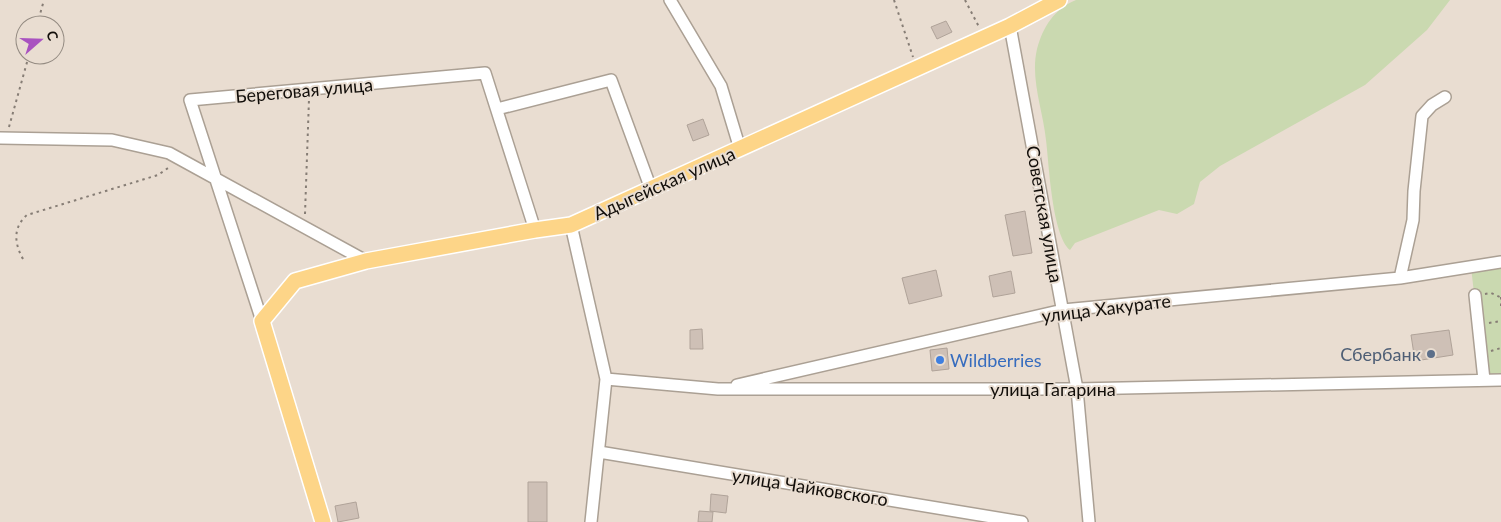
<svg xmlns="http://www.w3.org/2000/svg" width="1501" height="522" font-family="Lato,sans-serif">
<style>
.green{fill:#cad9b0}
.building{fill:#cec0b6;stroke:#b0a399}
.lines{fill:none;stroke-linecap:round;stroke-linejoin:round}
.minor-casing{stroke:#aba094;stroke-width:14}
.major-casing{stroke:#fff;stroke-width:18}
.path{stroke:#867d75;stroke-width:2;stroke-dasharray:2.5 4;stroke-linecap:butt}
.minor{stroke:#fff;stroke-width:11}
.major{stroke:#fdd588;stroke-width:15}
.service-dot{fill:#5c6f8a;stroke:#e9ddd1;stroke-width:2}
.shop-dot{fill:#3f7fe0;stroke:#e9ddd1;stroke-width:2}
.labels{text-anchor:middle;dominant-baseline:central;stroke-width:4;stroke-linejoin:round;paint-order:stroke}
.street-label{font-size:18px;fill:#120e0a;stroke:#e9ddd1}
.service-label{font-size:18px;fill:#4e5e75;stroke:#e9ddd1;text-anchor:end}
.shop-label{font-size:18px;fill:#366cbe;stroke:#e9ddd1;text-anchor:start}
</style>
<rect width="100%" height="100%" fill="#e9ddd1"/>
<!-- green -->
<path class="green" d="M1076,0H1450L1427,30L1365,85L1220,166L1200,182L1194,204L1177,214L1159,210L1075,243L1070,250C1052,235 1049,164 1046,140C1043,110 1030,79 1037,49C1043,27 1054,9 1076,0Z
M1501,262V380H1484L1471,267Z"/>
<!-- building -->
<path class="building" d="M946,21L952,32L937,39L931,27Z
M703,119L709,135L693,141L687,125Z
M1025,211L1032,253L1013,256L1005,215Z
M936,270L942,296L909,304L902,278Z
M1011,271L1015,293L993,297L989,276Z
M702,329L703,349H690V330Z
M1449,330L1453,355L1415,361L1411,335Z
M947,348L949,369L932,371L930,350Z
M528,482H547V522H528Z
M711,494L728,496L726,513L710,511Z
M356,502L359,518L338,522L335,506Z
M699,511L713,512L712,522H698Z"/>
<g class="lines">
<defs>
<path id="minor" d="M670,0L721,86L740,149
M1010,26L1077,389L1089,522
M497,109L611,80L651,189
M0,138L112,140L169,153L366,261
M571,225L606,379L591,522
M1400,278L1413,220L1414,191L1422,116L1432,105L1445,97
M1475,295L1484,380
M262,321L190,100L485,73L535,230
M606,379L718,389H1077L1501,380
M737,385L1063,310L1400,278L1501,262
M599,452L1022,522"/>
<path id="major" d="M323,522L262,321L295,281L366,261L535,230L571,225L1010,26L1059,0"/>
</defs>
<!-- minor casing -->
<use href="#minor" class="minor-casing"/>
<!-- major casing -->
<use href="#major" class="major-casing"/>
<!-- path -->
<path class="path" d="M894,0L913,57
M965,0L979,27
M37,25L44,0
M9,127L29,55
M305,214L309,99
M23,259C14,243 13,227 27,215L158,175L171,166
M1485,294L1491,293L1500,297
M1501,297V306
M1489,323L1501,321
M1491,351L1501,348"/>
<!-- minor -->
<use href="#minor" class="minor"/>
<!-- major -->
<use href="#major" class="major"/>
</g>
<!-- markers -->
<circle class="service-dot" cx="1431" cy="354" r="5"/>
<circle class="shop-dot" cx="940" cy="360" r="5"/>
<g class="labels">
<!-- street labels -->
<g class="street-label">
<text transform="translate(304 90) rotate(-5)">Береговая улица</text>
<text transform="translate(664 183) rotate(-24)">Адыгейская улица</text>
<text transform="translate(1045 214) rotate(80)">Советская улица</text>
<text transform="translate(1106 308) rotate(-7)">улица Хакурате</text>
<text x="1053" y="389">улица Гагарина</text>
<text transform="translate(810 487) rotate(9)">улица Чайковского</text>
</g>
<!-- service labels -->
<g class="service-label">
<text x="1421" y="354">Сбербанк</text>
</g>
<!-- shop labels -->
<g class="shop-label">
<text x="950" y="360">Wildberries</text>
</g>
</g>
<!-- north arrow -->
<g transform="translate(40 40) rotate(70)"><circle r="24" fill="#e9ddd1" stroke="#938a81"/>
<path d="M0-4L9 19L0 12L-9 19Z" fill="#a952c0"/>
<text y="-8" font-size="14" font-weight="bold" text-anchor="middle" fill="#120e0a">С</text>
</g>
</svg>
